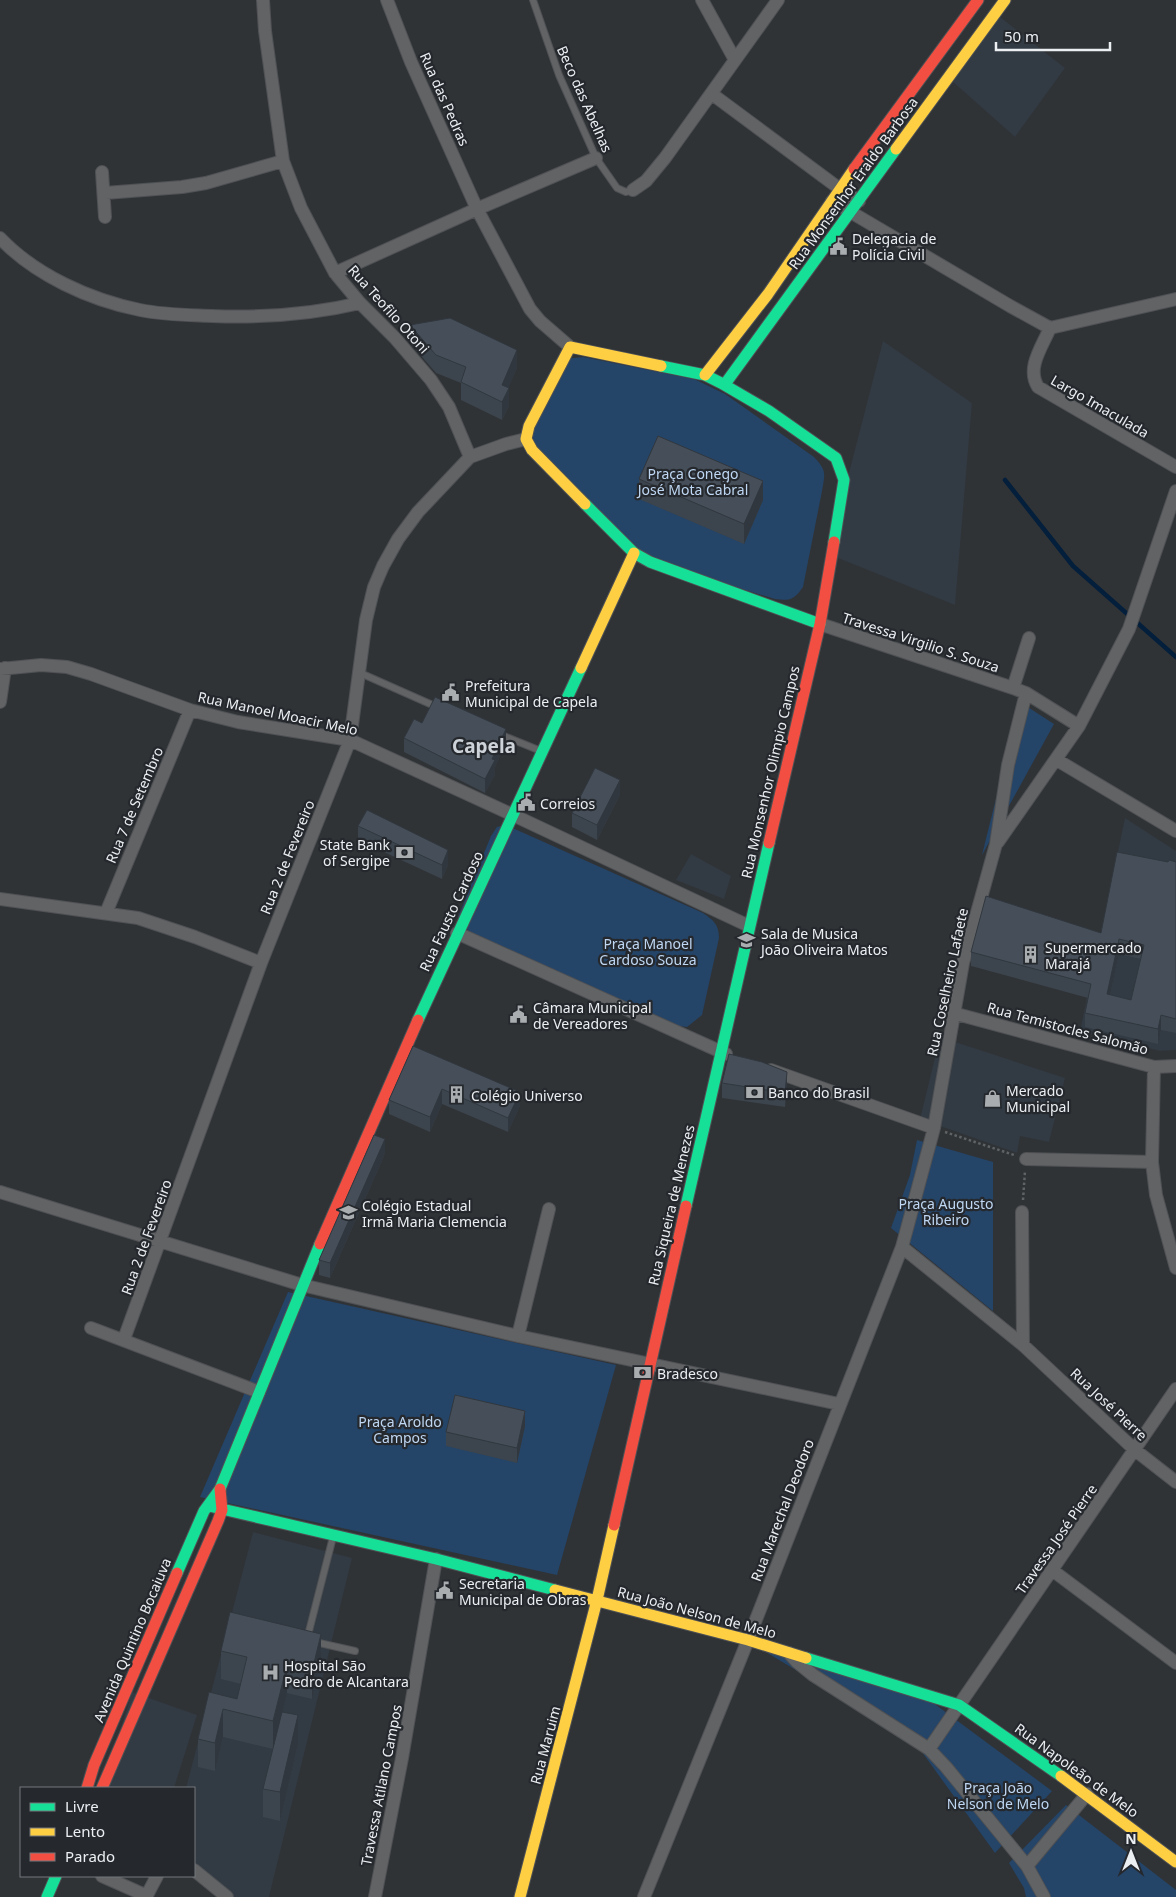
<svg xmlns="http://www.w3.org/2000/svg" width="1176" height="1897" font-family="'Noto Sans',sans-serif">
<style>
.built{fill:#323a43}
.green{fill:#244468}
.lines{fill:none;stroke-linecap:round;stroke-linejoin:round}
.stream{stroke:#041f3b;stroke-width:4.5}
.lane-casing{stroke:#4f5154;stroke-width:8}
.street-casing{stroke:#4f5154;stroke-width:14}
.fast-casing{stroke:#4f5154;stroke-width:13}
.slow-casing{stroke:#4f5154;stroke-width:13}
.jam-casing{stroke:#4f5154;stroke-width:13}
.path{stroke:#606365;stroke-width:2.5;stroke-dasharray:2.5 2.5;stroke-linecap:butt}
.lane{stroke:#616365;stroke-width:6}
.street{stroke:#616365;stroke-width:12}
.fast{stroke:#16e098;stroke-width:11}
.slow{stroke:#ffcf43;stroke-width:11}
.jam{stroke:#f24e42;stroke-width:11}
.wall{fill:#3c444d;fill-rule:evenodd}
.shaded-wall{fill:#31373e}
.building{fill:#464f59;stroke:#31373e;fill-rule:evenodd}
.labels{text-anchor:middle;dominant-baseline:central;stroke-width:4.5;stroke-linejoin:round;paint-order:stroke}
.street-label{font-size:14px;fill:#eceff2;stroke:#25292e}
.poi-label{font-size:14px;fill:#eceff2;stroke:#25292e;text-anchor:start}
.park-label{font-size:14px;fill:#bfd7f3;stroke:#25292e}
.district-label{font-size:19px;font-weight:bold;fill:#ced3da;stroke:#25292e}
</style>
<rect width="100%" height="100%" fill="#303336"/>
<!-- built -->
<path class="built" d="M1000,17L1065,68L1015,137L952,81Z
M883,341L972,403L955,605L828,554Z
M1125,818L1176,851V1050L1160,1051L1080,1031Z
M691,854L731,876L724,899L676,880Z
M940,1037L1065,1078L1049,1142L1020,1136L1017,1153L920,1119Z
M253,1532L352,1558L269,1897H230L194,1867V1788H186Z
M132,1692L197,1715L174,1788H103Z"/>
<!-- green -->
<path class="green" d="M583,357L694,379L725,394L814,457C827,471 825,473 822,491L803,587C794,600 790,601 775,599L633,556L534,446L531,421L565,359Z
M1020,702L1054,724L982,855Z
M506,825L703,913C713,920 719,924 719,938L702,1015L687,1027L671,1025L470,933L458,917L491,836L497,827Z
M917,1140L993,1162V1311L891,1228L910,1175Z
M288,1292L616,1365L557,1575L200,1497Z
M759,1648L928,1699L1052,1791L995,1853L914,1741Z
M1066,1805L1176,1890V1897H1026L1024,1888L1009,1863Z"/>
<g class="lines">
<!-- stream -->
<path class="stream" d="M1005,480L1073,566L1176,657"/>
<defs>
<path id="lane" d="M533,0L559,75L596,158L617,188L626,192L633,190
M358,672L437,707
M499,734L541,751
M307,1639L333,1537
M315,1642L355,1651"/>
<path id="street" d="M263,0L265,31L283,161L301,208L335,273L360,303L395,338L431,380L449,407L470,457
M387,0L411,62L477,209L530,309L540,321L570,347
M702,0L735,60
M712,94L840,189L859,201
M102,172L105,217
M633,190L646,181L665,158L778,0
M105,193L182,187L206,183L283,161
M832,201L1010,306L1050,328
M0,238C35,275 90,300 140,310C164,315 189,315 212,316C264,318 310,315 360,303
M335,273L477,209L596,158
M1050,328C1042,347 1026,368 1038,387L1176,467
M1050,328L1176,299
M820,624L1013,688L1026,693L1079,726
M0,669L41,665L67,667L91,674L190,710L238,722L350,740L513,815L749,926
M1013,688L1029,638
M0,702L5,668
M1057,760L1176,831
M998,842L1079,726L1129,629L1176,491
M0,899L138,918L195,937L261,963
M106,913L190,710
M457,933L726,1054
M953,1013L1154,1067L1176,1066
M1154,1067L1152,1162L1156,1195L1176,1268
M771,1070L934,1128
M1026,1159L1152,1162
M0,1192L302,1285L518,1336L839,1404
M1022,1212L1023,1345
M902,1247L1023,1345L1135,1450L1176,1482
M91,1328L259,1392
M518,1336L549,1209
M124,1339L261,963L350,740L366,620L374,587L383,566L398,539L418,512L470,457L506,444L526,439
M1052,1570L1176,1663
M789,1653L797,1662L813,1675L929,1749L946,1767L1027,1866L1044,1897
M929,1749L1176,1389
M1027,1866L1087,1794
M194,1870L227,1897
M102,1876L147,1896
M146,1897L157,1876
M375,1897L402,1758L436,1559
M644,1897L748,1640L902,1247L934,1128L963,963L996,844L1008,765L1026,693"/>
<path id="fast" d="M661,366L705,375L721,383L769,411L836,458L844,480L834,542
M725,384L896,149
M585,504L634,553L650,562L820,624
M418,1020L581,668
M686,1206L769,843
M209,1506L436,1559L555,1590
M177,1573L204,1511L220,1489L320,1244
M806,1658L959,1705L1061,1776
M47,1897L56,1876"/>
<path id="slow" d="M896,149L1005,0
M705,375L768,294L854,169
M585,504L532,450L526,439L529,426L570,347L661,366
M581,668L634,553
M555,1590L748,1640L806,1658
M1061,1776L1176,1862
M520,1897L597,1600L614,1525"/>
<path id="jam" d="M854,169L978,0
M769,843L820,624L834,542
M320,1244L418,1020
M614,1525L686,1206
M87,1788L94,1765L177,1573
M102,1788L218,1521L222,1510L220,1489"/>
</defs>
<!-- lane casing -->
<use href="#lane" class="lane-casing"/>
<!-- street casing -->
<use href="#street" class="street-casing"/>
<!-- fast casing -->
<use href="#fast" class="fast-casing"/>
<!-- slow casing -->
<use href="#slow" class="slow-casing"/>
<!-- jam casing -->
<use href="#jam" class="jam-casing"/>
<!-- path -->
<path class="path" d="M945,1132L1014,1155
M1023,1200L1025,1171"/>
<!-- lane -->
<use href="#lane" class="lane"/>
<!-- street -->
<use href="#street" class="street"/>
<!-- fast -->
<use href="#fast" class="fast"/>
<!-- slow -->
<use href="#slow" class="slow"/>
<!-- jam -->
<use href="#jam" class="jam"/>
</g>
<!-- wall -->
<path class="wall" d="M410,325L517,368L508,388L509,406L502,420L461,400V383L436,373L410,343Z
M639,479L763,500L744,544L639,499Z
M422,723L506,743L495,767V775L485,793L404,752V738Z
M620,795L597,840L572,827V813Z
M358,826L448,865L442,879L358,840Z
M1176,862V1033L1161,1030L1158,1044L1085,1027V1013L1088,998L971,966V952L1101,933ZM1119,954L1141,959L1131,1000L1110,995Z
M413,1046L520,1106L508,1132L442,1104L430,1132L389,1114V1100Z
M722,1083L787,1087L785,1107L722,1098Z
M385,1154L330,1278L319,1275V1260Z
M525,1426L517,1463L446,1446V1432Z
M221,1651L321,1662L312,1699L287,1693L282,1712L298,1744L280,1821L263,1817V1789L273,1749L223,1737L215,1771L198,1767V1739L209,1692L237,1699L241,1684L221,1679Z"/>
<!-- shaded-wall -->
<path class="shaded-wall" d="M517,350V368L502,403V385Z
M509,388V406L502,420V402Z
M763,481V500L744,544V524Z
M506,729V743L495,767V775L485,793V779L492,759Z
M620,780V795L597,840V825Z
M448,850V865L442,879V865Z
M1119,939V954L1107,1009V994Z
M1161,1015V1030L1158,1044V1029Z
M787,1072V1087L785,1107V1093Z
M442,1089V1104L430,1132V1117Z
M520,1092V1106L508,1132V1118Z
M385,1139V1154L330,1278V1263Z
M525,1411V1426L517,1463V1448Z
M321,1634V1662L312,1699V1671Z
M287,1665V1693L273,1749V1721Z
M223,1709V1737L215,1771V1743Z
M298,1715V1744L280,1821V1792Z"/>
<!-- building -->
<path class="building" d="M450,318L517,350L502,385L509,388L502,402L461,382L466,367L436,355L410,325Z
M658,436L763,481L744,524L639,479Z
M435,697L506,729L492,759L495,760L485,779L404,738L414,719L422,723Z
M595,768L620,780L597,825L572,813Z
M367,810L448,850L442,865L358,826Z
M1117,852L1168,862L1169,860L1176,862V1019L1161,1015L1158,1029L1085,1013L1091,984L971,952L986,896L1101,933ZM1119,939L1144,945L1131,1000L1107,994Z
M413,1046L520,1092L508,1118L442,1089L430,1117L389,1100Z
M729,1054L762,1062L787,1072L785,1093L722,1083Z
M374,1135L385,1139L330,1263L319,1260Z
M455,1395L525,1411L517,1448L446,1432Z
M230,1612L321,1634L312,1671L287,1665L273,1721L223,1709L215,1743L198,1739L209,1692L237,1699L247,1657L221,1651Z
M282,1712L298,1715L280,1792L263,1789Z"/>
<!-- icons -->
<defs>
<symbol id="civic-bare" viewBox="-9 -9 18 18"><path d="M-.6-6.5H3V-4.5H.6V-3L4-1V1h2V6H-6V1h2V-1L-.6-3ZM-1.2 2.5V6h2.4V2.5Z" fill="#aaadb0" stroke="#25292e" stroke-width="2.5" paint-order="stroke"/></symbol>
<symbol id="bank-bare" viewBox="-9 -9 18 18"><path d="M-6-4H6V4H-6ZM0-2.3a2.3 2.3 0 1 0 0 4.6a2.3 2.3 0 1 0 0-4.6Z" fill="#aaadb0" stroke="#25292e" stroke-width="2.5" paint-order="stroke"/></symbol>
<symbol id="school-bare" viewBox="-9 -9 18 18"><path d="M0-5L7-2L0 1L-7-2ZM-4 1L0 2.5L4 1V4Q0 6-4 4Z" fill="#aaadb0" stroke="#25292e" stroke-width="2.5" paint-order="stroke"/></symbol>
<symbol id="building-bare" viewBox="-9 -9 18 18"><path d="M-4-6H4V6H1V3H-1V6H-4ZM-2.5-4.3h1.7v1.8h-1.7ZM.8-4.3h1.7v1.8H.8ZM-2.5-1h1.7V.8h-1.7ZM.8-1h1.7V.8H.8Z" fill="#aaadb0" stroke="#25292e" stroke-width="2.5" paint-order="stroke"/></symbol>
<symbol id="shop-bare" viewBox="-9 -9 18 18"><path d="M-5-2.5h2.3a2.7 3.5 0 0 1 5.4 0H5L5.5 6h-11ZM-1.5-2.5h3a1.5 2.3 0 0 0-3 0Z" fill="#aaadb0" stroke="#25292e" stroke-width="2.5" paint-order="stroke"/></symbol>
<symbol id="hospital-bare" viewBox="-9 -9 18 18"><path d="M-5-5h3v3.5h4V-5h3V5h-3V1.5h-4V5h-3Z" fill="#aaadb0" stroke="#25292e" stroke-width="2.5" paint-order="stroke"/></symbol>
</defs>
<g fill-rule="evenodd">
<use href="#civic-bare" x="826" y="234" width="25" height="25"/>
<use href="#civic-bare" x="438" y="680" width="25" height="25"/>
<use href="#civic-bare" x="514" y="790" width="25" height="25"/>
<use href="#bank-bare" x="392" y="840" width="25" height="25"/>
<use href="#school-bare" x="734" y="928" width="25" height="25"/>
<use href="#building-bare" x="1018" y="942" width="25" height="25"/>
<use href="#civic-bare" x="506" y="1002" width="25" height="25"/>
<use href="#bank-bare" x="742" y="1080" width="25" height="25"/>
<use href="#building-bare" x="444" y="1082" width="25" height="25"/>
<use href="#shop-bare" x="980" y="1086" width="25" height="25"/>
<use href="#school-bare" x="336" y="1200" width="25" height="25"/>
<use href="#bank-bare" x="630" y="1360" width="25" height="25"/>
<use href="#civic-bare" x="432" y="1578" width="25" height="25"/>
<use href="#hospital-bare" x="258" y="1660" width="25" height="25"/>
</g>
<g class="labels">
<!-- street labels -->
<g class="street-label">
<text transform="translate(445 99) rotate(66)">Rua das Pedras</text>
<text transform="translate(585 99) rotate(66)">Beco das Abelhas</text>
<text transform="translate(853 183) rotate(-54)">Rua Monsenhor Eraldo Barbosa</text>
<text transform="translate(389 309) rotate(48)">Rua Teofilo Otoni</text>
<text transform="translate(1100 406) rotate(30)">Largo Imaculada</text>
<text transform="translate(921 642) rotate(18)">Travessa Virgilio S. Souza</text>
<text transform="translate(278 713) rotate(12)">Rua Manoel Moacir Melo</text>
<text transform="translate(770 772) rotate(-77)">Rua Monsenhor Olimpio Campos</text>
<text transform="translate(134 805) rotate(-67)">Rua 7 de Setembro</text>
<text transform="translate(287 857) rotate(-68)">Rua 2 de Fevereiro</text>
<text transform="translate(451 911) rotate(-65)">Rua Fausto Cardoso</text>
<text transform="translate(947 982) rotate(-78)">Rua Coselheiro Lafaete</text>
<text transform="translate(1068 1028) rotate(15)">Rua Temistocles Salomão</text>
<text transform="translate(671 1205) rotate(-77)">Rua Siqueira de Menezes</text>
<text transform="translate(146 1237) rotate(-70)">Rua 2 de Fevereiro</text>
<text transform="translate(1109 1404) rotate(43)">Rua José Pierre</text>
<text transform="translate(782 1510) rotate(-69)">Rua Marechal Deodoro</text>
<text transform="translate(1056 1539) rotate(-55)">Travessa José Pierre</text>
<text transform="translate(697 1612) rotate(15)">Rua João Nelson de Melo</text>
<text transform="translate(132 1640) rotate(-67)">Avenida Quintino Bocaiuva</text>
<text transform="translate(545 1745) rotate(-75)">Rua Maruim</text>
<text transform="translate(1077 1770) rotate(36)">Rua Napoleão de Melo</text>
<text transform="translate(381 1785) rotate(-79)">Travessa Atilano Campos</text>
</g>
<!-- poi labels -->
<g class="poi-label">
<text x="852" y="238">Delegacia de<tspan x="852" dy="16">Polícia Civil</tspan></text>
<text x="465" y="685">Prefeitura<tspan x="465" dy="16">Municipal de Capela</tspan></text>
<text x="540" y="803">Correios</text>
<text x="390" y="844" text-anchor="end">State Bank<tspan x="390" dy="16">of Sergipe</tspan></text>
<text x="761" y="933">Sala de Musica<tspan x="761" dy="16">João Oliveira Matos</tspan></text>
<text x="1045" y="947">Supermercado<tspan x="1045" dy="16">Marajá</tspan></text>
<text x="533" y="1007">Câmara Municipal<tspan x="533" dy="16">de Vereadores</tspan></text>
<text x="1006" y="1090">Mercado<tspan x="1006" dy="16">Municipal</tspan></text>
<text x="768" y="1092">Banco do Brasil</text>
<text x="471" y="1095">Colégio Universo</text>
<text x="362" y="1205">Colégio Estadual<tspan x="362" dy="16">Irmã Maria Clemencia</tspan></text>
<text x="657" y="1373">Bradesco</text>
<text x="459" y="1583">Secretaria<tspan x="459" dy="16">Municipal de Obras</tspan></text>
<text x="284" y="1665">Hospital São<tspan x="284" dy="16">Pedro de Alcantara</tspan></text>
</g>
<!-- park labels -->
<g class="park-label">
<text x="693" y="473">Praça Conego<tspan x="693" dy="16">José Mota Cabral</tspan></text>
<text x="648" y="943">Praça Manoel<tspan x="648" dy="16">Cardoso Souza</tspan></text>
<text x="946" y="1203">Praça Augusto<tspan x="946" dy="16">Ribeiro</tspan></text>
<text x="400" y="1421">Praça Aroldo<tspan x="400" dy="16">Campos</tspan></text>
<text x="998" y="1787">Praça João<tspan x="998" dy="16">Nelson de Melo</tspan></text>
</g>
<!-- district labels -->
<g class="district-label">
<text x="484" y="746">Capela</text>
</g>
</g>
<!-- legend -->
<rect x="20" y="1787" width="175" height="90" fill="#25292e" stroke="#75787c"/>
<rect x="30" y="1803" width="25" height="8" fill="#16e098" stroke="#75787c"/>
<text x="65" y="1812" font-size="15" fill="#eceff2">Livre</text>
<rect x="30" y="1828" width="25" height="8" fill="#ffcf43" stroke="#75787c"/>
<text x="65" y="1837" font-size="15" fill="#eceff2">Lento</text>
<rect x="30" y="1853" width="25" height="8" fill="#f24e42" stroke="#75787c"/>
<text x="65" y="1862" font-size="15" fill="#eceff2">Parado</text>
<!-- north arrow -->
<g transform="translate(1131 1852)" stroke="#25292e" stroke-width="4" paint-order="stroke">
<path d="M0-4L9 19L0 12L-9 19Z" fill="#eceff2"/>
<text y="-8" font-size="14" font-weight="bold" text-anchor="middle" fill="#eceff2">N</text>
</g>
<!-- scale -->
<path d="M996 42v8h114v-8" fill="none" stroke="#eceff2" stroke-width="2.5"/>
<text x="1004" y="42" font-size="15" fill="#eceff2" stroke="#25292e" stroke-width="4" paint-order="stroke">50 m</text>
</svg>
